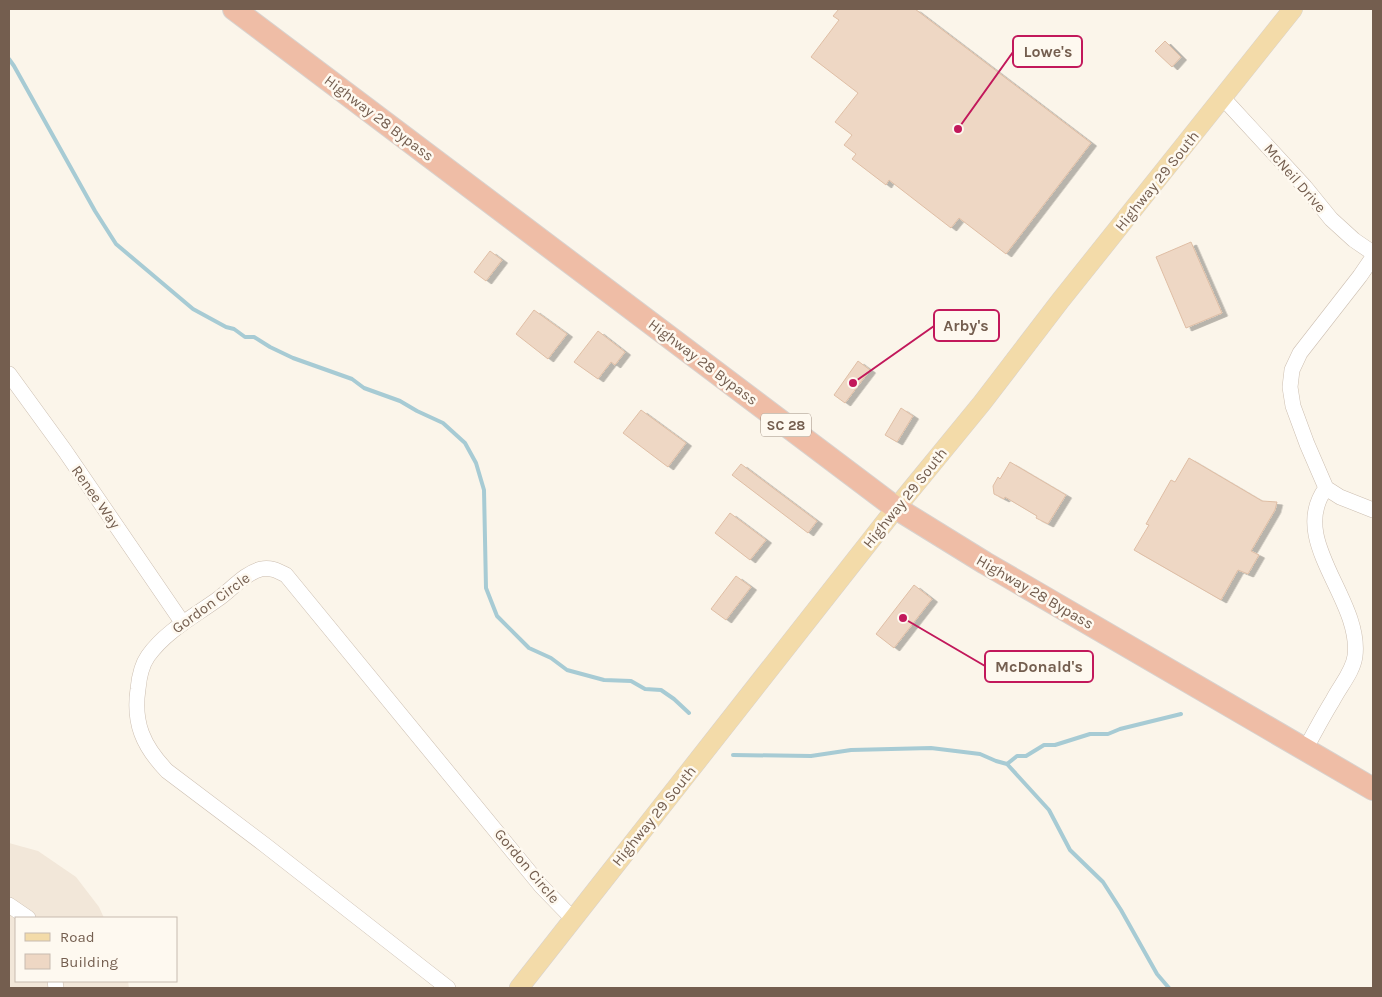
<svg xmlns="http://www.w3.org/2000/svg" width="1382" height="997" font-family="Karla,sans-serif">
<style>
.residential{fill:#f2e7d9}
.lines{fill:none;stroke-linecap:round;stroke-linejoin:round}
.stream{stroke:#a7cbd4;stroke-width:4}
.building{fill:#eed7c4;stroke:#dfbea5;filter:url(#shadow)}
.minor-casing{stroke:#ccbeb0;stroke-width:16}
.major-casing{stroke:#d8d2ce;stroke-width:20}
.highway-casing{stroke:#d8d2ce;stroke-width:24}
.minor{stroke:#fff;stroke-width:15}
.major{stroke:#f3dba9;stroke-width:19}
.highway{stroke:#efbda6;stroke-width:22}
.labels{text-anchor:middle;dominant-baseline:central;stroke-width:5;stroke-linejoin:round;paint-order:stroke}
.shield{fill:#fef9f0;stroke:#9d8c7f;stroke-width:1}
.shield-label{font-size:14px;font-weight:bold;fill:#745e4f}
.street-label{font-size:15px;fill:#745e4f;stroke:#fef9f0}
.leader{fill:none;stroke:#c2185b;stroke-width:2}
.callout-dot{fill:#c2185b;stroke:#fef9f0;stroke-width:2}
.callout{fill:#fef9f0;stroke:#c2185b;stroke-width:2}
.callout-label{font-size:16px;text-anchor:middle;font-weight:bold;fill:#745e4f}
</style>
<defs>
<filter id="shadow"><feDropShadow dx="5.5" dy="3" stdDeviation="0" flood-color="#0004"/></filter>
</defs>
<rect width="100%" height="100%" fill="#fbf5ea"/>
<!-- residential -->
<path class="residential" d="M9,843L38,851L76,877L99,907L104,918H16V981H128L129,988H9Z"/>
<g class="lines">
<!-- stream -->
<path class="stream" d="M9,59L14,66L95,211L116,244L193,309L226,327L234,329L245,337H254L270,347L293,358L352,379L364,388L400,401L417,411L443,423L465,443L476,463L484,490L486,588L497,616L529,648L551,658L567,670L604,680L631,681L645,689L661,690L674,699L689,713
M733,755L811,756L851,750L931,748L980,754L996,761L1007,764L1049,810L1070,850L1103,882L1121,910L1157,974L1169,988
M1007,764L1017,756H1026L1044,745H1055L1090,734H1108L1120,729L1181,714"/>
</g>
<!-- building -->
<path class="building" d="M839,9H915L1091,143L1006,254L959,218L951,228L889,180L886,185L852,159L856,154L844,145L852,135L835,122L858,93L811,57L839,20L833,16Z
M1165,41L1181,57L1172,67L1155,51Z
M1191,242L1222,313L1186,328L1156,257Z
M490,251L502,260L486,281L474,272Z
M534,310L567,334L548,359L516,334Z
M598,331L625,352L615,365L611,362L598,379L574,362Z
M858,361L870,370L845,403L834,395Z
M901,408L913,416L897,442L885,435Z
M641,410L686,443L668,467L623,433Z
M1189,458L1262,501L1277,502L1275,510L1251,551L1259,555L1248,574L1238,570L1221,600L1134,550L1149,525L1146,524L1171,480L1175,482Z
M1010,462L1066,495L1048,524L1036,518L1037,516L1005,497L1004,499L994,494L993,486L998,477L1000,479Z
M741,464L817,521L808,533L732,475Z
M730,513L766,540L750,560L715,533Z
M736,576L751,587L726,620L711,609Z
M914,585L932,599L894,648L876,634Z"/>
<g class="lines">
<defs>
<path id="minor" d="M1223,98L1305,187L1331,219L1354,240L1373,253
M1373,257L1360,276L1300,353L1292,370L1290,387L1293,406L1307,444L1326,488L1340,497L1373,510
M9,374L65,451L182,622
M1305,750C1314,733 1323,716 1333,700C1340,686 1353,672 1355,656C1362,599 1287,540 1326,488
M9,905L28,918
M55,981L56,988
M448,988L265,845L167,771C143,746 133,723 138,689C139,678 141,666 148,656C166,631 193,617 218,599C231,590 245,573 261,569C271,567 278,571 286,575L541,886L573,919"/>
<path id="major" d="M519,988L896,508L982,403L1060,301L1293,9"/>
<path id="highway" d="M234,9L896,508L985,563L1373,789"/>
</defs>
<!-- minor casing -->
<use href="#minor" class="minor-casing"/>
<!-- major casing -->
<use href="#major" class="major-casing"/>
<!-- highway casing -->
<use href="#highway" class="highway-casing"/>
<!-- minor -->
<use href="#minor" class="minor"/>
<!-- major -->
<use href="#major" class="major"/>
<!-- highway -->
<use href="#highway" class="highway"/>
</g>
<g class="labels">
<!-- shield labels -->
<rect class="shield" x="761" y="413.5" width="50" height="23" rx="4"/>
<g class="shield-label">
<text x="786" y="425">SC 28</text>
</g>
<!-- street labels -->
<g class="street-label">
<text transform="translate(379 118) rotate(37)">Highway 28 Bypass</text>
<text transform="translate(1295 178) rotate(49)">McNeil Drive</text>
<text transform="translate(1157 181) rotate(-51)">Highway 29 South</text>
<text transform="translate(703 362) rotate(37)">Highway 28 Bypass</text>
<text transform="translate(96 497) rotate(55)">Renee Way</text>
<text transform="translate(905 498) rotate(-51)">Highway 29 South</text>
<text transform="translate(1035 592) rotate(30)">Highway 28 Bypass</text>
<text transform="translate(211 603) rotate(-36)">Gordon Circle</text>
<text transform="translate(654 816) rotate(-51)">Highway 29 South</text>
<text transform="translate(527 866) rotate(50)">Gordon Circle</text>
</g>
</g>
<!-- callouts -->
<path class="leader" d="M958 129L1013 52M853 383L934 326M903 618L985 666"/>
<g class="callout-dot">
<circle cx="958" cy="129" r="5"/>
<circle cx="853" cy="383" r="5"/>
<circle cx="903" cy="618" r="5"/>
</g>
<g class="callout">
<rect x="1013" y="36" width="69" height="31" rx="5"/>
<rect x="934" y="310" width="65" height="31" rx="5"/>
<rect x="985" y="651" width="108" height="31" rx="5"/>
</g>
<g class="callout-label">
<text x="1048" y="57">Lowe's</text>
<text x="966" y="331">Arby's</text>
<text x="1039" y="672">McDonald's</text>
</g>
<!-- border -->
<rect width="1382" height="997" fill="none" stroke="#745e4f" stroke-width="20"/>
<!-- legend -->
<rect x="15" y="917" width="162" height="65" fill="#fef9f0" stroke="#c7bbb0"/>
<rect x="25" y="933" width="25" height="8" fill="#f3dba9" stroke="#c7bbb0"/>
<text x="60" y="942" font-size="15" fill="#745e4f">Road</text>
<rect x="25" y="954" width="25" height="15" fill="#eed7c4" stroke="#c7bbb0"/>
<text x="60" y="967" font-size="15" fill="#745e4f">Building</text>
</svg>
